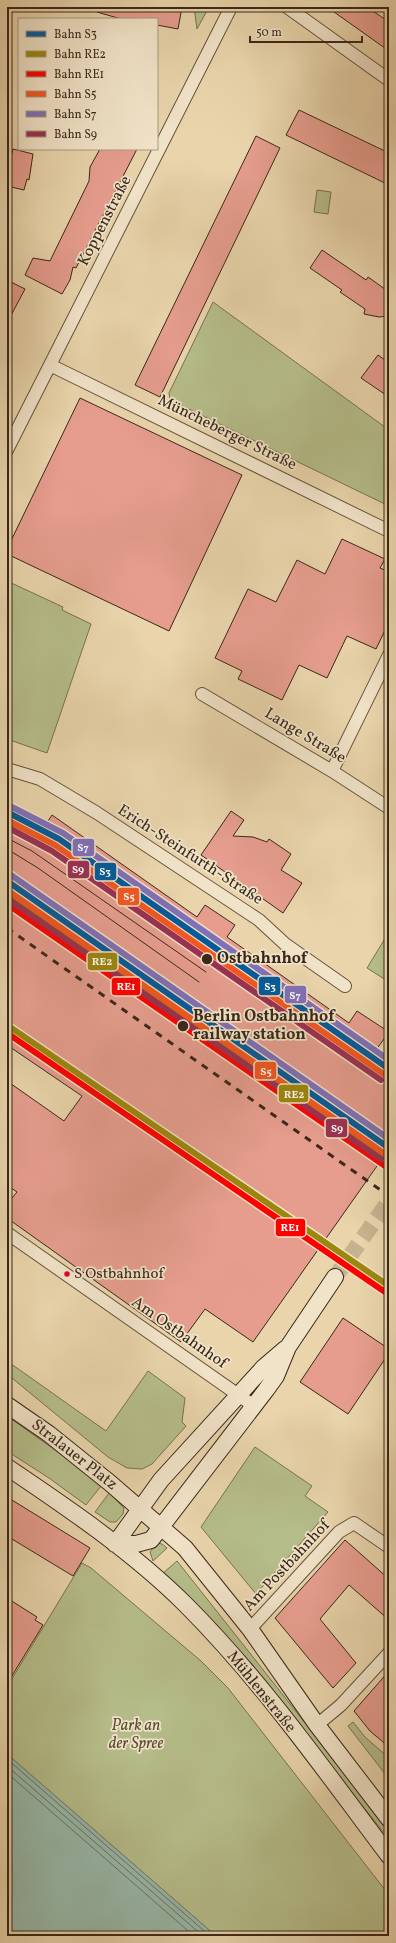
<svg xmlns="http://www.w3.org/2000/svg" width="396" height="1943" font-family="Vollkorn,serif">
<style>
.green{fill:#b5bd8a;stroke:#777252}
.water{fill:#97b8a9;stroke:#717e70}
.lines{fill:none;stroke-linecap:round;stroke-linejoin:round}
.shore{stroke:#687062;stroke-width:1}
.building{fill:#e69d8e;stroke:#39281a}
.secondary-tunnel{stroke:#c6b28e;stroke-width:16;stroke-dasharray:16 8;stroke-linecap:butt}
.street-casing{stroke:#65533e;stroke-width:14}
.secondary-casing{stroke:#39281a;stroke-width:18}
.street{stroke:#f1e3c8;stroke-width:12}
.secondary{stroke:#f1e3c8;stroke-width:16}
.tram{stroke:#39281a;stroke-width:1}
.rail{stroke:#39281a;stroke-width:3;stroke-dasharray:7 7;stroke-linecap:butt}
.rail-1-casing{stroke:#f1e3c8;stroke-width:9}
.rail-2-casing{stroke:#f1e3c8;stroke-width:9}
.rail-3-casing{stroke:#f1e3c8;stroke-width:9}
.rail-4-casing{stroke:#f1e3c8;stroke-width:9}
.rail-5-casing{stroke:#f1e3c8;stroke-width:9}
.rail-6-casing{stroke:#f1e3c8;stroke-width:9}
.rail-1{stroke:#055a99;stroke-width:6}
.rail-2{stroke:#9c870d;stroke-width:6}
.rail-3{stroke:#f00;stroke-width:6}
.rail-4{stroke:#f25721;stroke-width:6}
.rail-5{stroke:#8070b7;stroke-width:6}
.rail-6{stroke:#9a3052;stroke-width:6}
.stop-dot{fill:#39281a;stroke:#f1e3c8;stroke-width:1.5}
.bus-dot{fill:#e4002b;stroke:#f1e3c8;stroke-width:1.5}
.labels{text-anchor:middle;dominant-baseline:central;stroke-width:3.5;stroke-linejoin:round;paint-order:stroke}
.bus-label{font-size:15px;fill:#39281a;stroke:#f1e3c8;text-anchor:start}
.street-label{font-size:16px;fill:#39281a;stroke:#f1e3c8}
.stop-label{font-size:16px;font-weight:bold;fill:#39281a;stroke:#f1e3c8;text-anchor:start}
.park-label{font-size:16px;font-style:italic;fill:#584d36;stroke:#f1e3c8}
.line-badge{stroke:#f1e3c8;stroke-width:1.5}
.badge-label{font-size:11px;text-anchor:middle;font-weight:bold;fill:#fff}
</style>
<rect width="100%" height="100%" fill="#e9d4ab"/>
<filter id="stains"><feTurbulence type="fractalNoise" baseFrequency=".005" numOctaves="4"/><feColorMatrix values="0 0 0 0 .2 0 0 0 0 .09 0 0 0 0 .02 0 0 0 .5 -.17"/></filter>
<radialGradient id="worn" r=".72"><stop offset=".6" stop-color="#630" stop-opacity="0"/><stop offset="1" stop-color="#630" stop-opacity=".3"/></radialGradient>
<!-- green -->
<path class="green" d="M194,7H209L197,29Z
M317,190L331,192L328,214L314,212Z
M213,302L389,430V506L170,400L169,393Z
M7,581L63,607L62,610L91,624L47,753L7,739Z
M389,932V982L367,968Z
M7,1361L106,1431L148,1371L185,1398L182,1422L186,1426L152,1464L142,1469L127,1468L108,1457L7,1374Z
M7,1416L65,1457L101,1486L86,1505L49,1478L7,1451Z
M255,1447L312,1486L305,1496L328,1512L256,1594L201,1527Z
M109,1493L124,1508L123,1514L116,1522H110L95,1512Z
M157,1543L162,1544L167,1548L153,1561L150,1552Z
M177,1561L389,1829V1839L218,1626L162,1574Z
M82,1563L91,1568L201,1661L228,1688L389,1895V1936H216L7,1754V1687Z
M353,1722L365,1737L389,1758V1779L348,1726Z"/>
<!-- water -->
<path class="water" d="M7,1754L216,1936H7Z"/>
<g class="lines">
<!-- shore -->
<path class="shore" d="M7,1759L210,1936
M7,1766L203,1936
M7,1773L194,1936"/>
</g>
<!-- building -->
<path class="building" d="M97,7H182L178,29L157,25V19H121L97,12Z
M327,7H367L389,22V51Z
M299,110L389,153V185L286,135Z
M256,136L280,148L160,397L135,385Z
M13,149L33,154L29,180L27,179L24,190L7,186V173Z
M100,149H137L76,268L73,267L70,280L62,294L25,275L33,258L50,261L89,181L90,167Z
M322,250L366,280L368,277L389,292V316L379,317L364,314L365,309L340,292L342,290L310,268Z
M7,280L25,289L7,323Z
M378,355L389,363V397L361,378Z
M80,398L242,475L169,631L7,554V549Z
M342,539L385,559L380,568L389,572V622L376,649L347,636L327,678L299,665L282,700L238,679L242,671L215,658L248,589L276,602L297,560L325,574Z
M7,805L46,824L52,815L197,917L205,905L235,925L227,937L349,1023L357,1011L389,1032L376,1050L389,1059V1149L253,1342L205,1309L181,1342L7,1218V1204L17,1192L7,1185V1081L64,1121L82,1096L7,1045Z
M231,811L244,820L233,836L253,837L267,842L269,839L291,854L281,870L302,883L283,913L201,855Z
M343,1318L389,1349V1353L348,1414L300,1382Z
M7,1497L90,1548L73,1576L7,1536Z
M345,1540L389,1579V1620L349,1585L320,1619L356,1663L333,1688L275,1618Z
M7,1598L37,1617L35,1620L43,1625L7,1684Z
M389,1671V1747L370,1731L354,1711Z"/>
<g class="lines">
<!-- secondary-tunnel -->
<path class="secondary-tunnel" d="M335,1277L389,1201"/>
<defs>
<path id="street" d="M287,7L389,80
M50,365L389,531
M7,450L231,7
M202,694L332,771L389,808
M7,769L40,779L97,813L259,920L285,944L345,986
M332,771L389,655
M7,1233L254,1406
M250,1629L339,1532L354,1523L389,1547
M317,1725L341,1705L389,1653"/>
<path id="secondary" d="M7,1405L49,1434L110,1483L185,1548L250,1629L317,1725L389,1819
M7,1467C68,1508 134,1553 186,1605C262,1681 325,1771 389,1856
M115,1544H136L151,1540L266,1390L276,1376L288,1347L335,1277
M115,1544L161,1480L264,1367L285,1349"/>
</defs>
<!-- street casing -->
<use href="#street" class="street-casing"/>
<!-- secondary casing -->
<use href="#secondary" class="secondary-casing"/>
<!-- street -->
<use href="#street" class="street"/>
<!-- secondary -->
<use href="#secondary" class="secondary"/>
<!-- tram -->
<path class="tram" d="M7,838L32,851L206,972
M7,849L38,868L199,982"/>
<!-- rail -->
<path class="rail" d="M7,928L389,1196"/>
<defs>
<path id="rail-1" d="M7,812L59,839L389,1069
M7,881L389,1148"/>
<path id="rail-2" d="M7,895L389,1160
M7,1025L389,1286"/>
<path id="rail-3" d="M7,904L385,1166
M7,1033L385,1292"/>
<path id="rail-4" d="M7,820L55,845L385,1075
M7,890L385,1154"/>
<path id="rail-5" d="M10,806L63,833L389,1060
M11,875L389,1139"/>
<path id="rail-6" d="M7,827L52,851L381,1080
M7,898L381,1159"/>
</defs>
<!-- rail-1 casing -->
<use href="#rail-1" class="rail-1-casing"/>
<!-- rail-2 casing -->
<use href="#rail-2" class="rail-2-casing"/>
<!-- rail-3 casing -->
<use href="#rail-3" class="rail-3-casing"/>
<!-- rail-4 casing -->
<use href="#rail-4" class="rail-4-casing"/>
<!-- rail-5 casing -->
<use href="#rail-5" class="rail-5-casing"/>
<!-- rail-6 casing -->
<use href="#rail-6" class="rail-6-casing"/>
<!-- rail-1 -->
<use href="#rail-1" class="rail-1"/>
<!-- rail-2 -->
<use href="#rail-2" class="rail-2"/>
<!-- rail-3 -->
<use href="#rail-3" class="rail-3"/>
<!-- rail-4 -->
<use href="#rail-4" class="rail-4"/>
<!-- rail-5 -->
<use href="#rail-5" class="rail-5"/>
<!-- rail-6 -->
<use href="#rail-6" class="rail-6"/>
</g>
<!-- markers -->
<g class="stop-dot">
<circle cx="207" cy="959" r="6"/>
<circle cx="183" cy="1026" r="6"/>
</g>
<circle class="bus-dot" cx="67" cy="1274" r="3.5"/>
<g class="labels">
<!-- bus labels -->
<g class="bus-label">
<text x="74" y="1274">S Ostbahnhof</text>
</g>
<!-- street labels -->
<g class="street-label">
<text transform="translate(105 221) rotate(-63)">Koppenstraße</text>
<text transform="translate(227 433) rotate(26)">Müncheberger Straße</text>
<text transform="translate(305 736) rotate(31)">Lange Straße</text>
<text transform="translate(190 855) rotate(33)">Erich-Steinfurth-Straße</text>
<text transform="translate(179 1333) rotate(35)">Am Ostbahnhof</text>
<text transform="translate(74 1455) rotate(38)">Stralauer Platz</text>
<text transform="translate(287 1566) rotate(-47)">Am Postbahnhof</text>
<text transform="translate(261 1692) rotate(51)">Mühlenstraße</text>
</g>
<!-- stop labels -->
<g class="stop-label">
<text x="217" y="959">Ostbahnhof</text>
<text x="193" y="1017">Berlin Ostbahnhof<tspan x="193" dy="18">railway station</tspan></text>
</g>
<!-- park labels -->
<g class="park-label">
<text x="136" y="1726">Park an<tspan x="136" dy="18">der Spree</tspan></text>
</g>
</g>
<g class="line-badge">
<rect x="72" y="838" width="23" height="19" rx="4" fill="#8070b7"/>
<rect x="67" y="860" width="23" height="19" rx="4" fill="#9a3052"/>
<rect x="94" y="862" width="23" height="19" rx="4" fill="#055a99"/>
<rect x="117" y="887" width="23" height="19" rx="4" fill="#f25721"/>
<rect x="87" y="952" width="31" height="19" rx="4" fill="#9c870d"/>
<rect x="258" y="976" width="23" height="20" rx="4" fill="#055a99"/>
<rect x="111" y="977" width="30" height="19" rx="4" fill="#f00"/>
<rect x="284" y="985" width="23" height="19" rx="4" fill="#8070b7"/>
<rect x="254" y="1061" width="23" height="19" rx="4" fill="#f25721"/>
<rect x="278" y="1084" width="31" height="19" rx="4" fill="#9c870d"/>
<rect x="325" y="1118" width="23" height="20" rx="4" fill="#9a3052"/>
<rect x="275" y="1218" width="31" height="19" rx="4" fill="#f00"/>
</g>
<g class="badge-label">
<text x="83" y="851">S7</text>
<text x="78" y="873">S9</text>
<text x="105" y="875">S3</text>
<text x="129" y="900">S5</text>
<text x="102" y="965">RE2</text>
<text x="270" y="990">S3</text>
<text x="126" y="990">RE1</text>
<text x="295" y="999">S7</text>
<text x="266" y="1075">S5</text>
<text x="294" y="1098">RE2</text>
<text x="337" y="1132">S9</text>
<text x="290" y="1231">RE1</text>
</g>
<!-- margin -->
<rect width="396" height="1943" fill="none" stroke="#e9d4ab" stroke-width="24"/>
<rect x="8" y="8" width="380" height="1927" fill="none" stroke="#39281a" stroke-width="2"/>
<rect x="12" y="12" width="372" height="1919" fill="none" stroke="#39281a"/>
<!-- legend -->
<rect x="18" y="18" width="140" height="132" fill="#f1e3c8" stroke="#a79882"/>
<rect x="26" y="31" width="20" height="6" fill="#055a99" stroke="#a79882"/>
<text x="54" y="38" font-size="12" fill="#39281a">Bahn S3</text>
<rect x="26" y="51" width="20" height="6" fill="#9c870d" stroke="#a79882"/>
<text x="54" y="58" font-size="12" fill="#39281a">Bahn RE2</text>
<rect x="26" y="71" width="20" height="6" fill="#ff0000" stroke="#a79882"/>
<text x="54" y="78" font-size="12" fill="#39281a">Bahn RE1</text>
<rect x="26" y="91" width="20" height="6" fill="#f25721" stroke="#a79882"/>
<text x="54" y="98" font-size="12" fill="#39281a">Bahn S5</text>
<rect x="26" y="111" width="20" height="6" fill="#8070b7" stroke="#a79882"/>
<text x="54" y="118" font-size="12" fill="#39281a">Bahn S7</text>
<rect x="26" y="131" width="20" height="6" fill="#9a3052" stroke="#a79882"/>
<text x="54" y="138" font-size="12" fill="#39281a">Bahn S9</text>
<!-- scale -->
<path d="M250 36v6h112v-6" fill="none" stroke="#39281a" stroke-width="2"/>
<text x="256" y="36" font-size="12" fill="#39281a" stroke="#f1e3c8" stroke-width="3" paint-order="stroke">50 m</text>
<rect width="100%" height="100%" filter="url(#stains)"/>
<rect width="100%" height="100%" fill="url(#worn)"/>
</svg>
